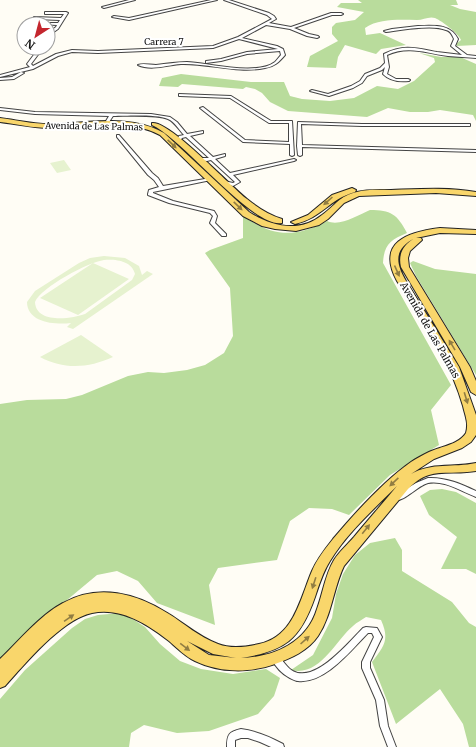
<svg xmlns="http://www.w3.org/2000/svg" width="476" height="747" font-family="Merriweather,serif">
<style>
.forest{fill:#b9dc9c}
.pitch{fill:#e6f2cf;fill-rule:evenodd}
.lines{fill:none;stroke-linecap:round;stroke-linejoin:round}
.minor-casing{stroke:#444;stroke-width:2}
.primary-casing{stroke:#222;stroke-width:2}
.minor{fill:#fff;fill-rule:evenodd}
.primary{fill:#f9d66b;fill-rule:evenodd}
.oneway{fill:#917d42}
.labels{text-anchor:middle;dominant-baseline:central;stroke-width:4;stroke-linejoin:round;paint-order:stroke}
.far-street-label{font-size:9px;fill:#111;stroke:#fff}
.street-label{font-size:10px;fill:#111;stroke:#fff}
</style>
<rect width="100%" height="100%" fill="#fffdf5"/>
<!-- forest -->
<path class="forest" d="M358,0H456L458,5H450L460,9L476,12V45L457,46L456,44L461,40C459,34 442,21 435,18C429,16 423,20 417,20C400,20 380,18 365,28L366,35L380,33L406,45L381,49L376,54L345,45L338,57L336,68L307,67L310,56L338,41L332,34V27L336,23L355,20L364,12L337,7L341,3H362Z
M419,53L441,57H460L476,64V121L473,115L440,110L428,112H410L388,108L367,117L288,111L270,102L262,93L255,89L246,87L243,89L182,84L178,87L159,86L162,78L181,74L251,82H284L290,96L302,99L330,101L354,98L377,86L398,89L414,81L435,62L434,58Z
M370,210C391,210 397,214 407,233C390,240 384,245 383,263L451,385L431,410L439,445L390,475L349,515L332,509L309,508L290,521L277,560L218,568L209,585L215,625L157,603L138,581L117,571L97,575L61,605L0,660V404L27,400L66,399L82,395L128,376L148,372L164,373L187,370L205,365L224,353L233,336L230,288L205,253L210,250L243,238V216C273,237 295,238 327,221C340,227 358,215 370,210Z
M413,261L435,269L476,274V375L416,276L410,263Z
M442,489L456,492L476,503V574L466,569H441L457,537L429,515L420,496L430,490Z
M395,538L402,550V571L452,602L469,623L476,627V747H469L463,724L440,689L396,724L372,662C384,646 390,640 381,620L366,617C362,620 357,622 353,626C335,641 320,677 291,670L313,655L332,618L336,594L343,574L355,555L370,543Z
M121,613L128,616L145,627L160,644L180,661L201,669L233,674L266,669L280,678L274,696L258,714L209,731L177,733L144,725L131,733L129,747H0V699L25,670L72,628L85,619L98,615Z"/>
<!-- pitch -->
<path class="pitch" d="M64,160L71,170L57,173L50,163Z
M104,256L125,258L139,266L142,275L147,271L153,274L73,329L67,327L71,323C56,325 27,323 27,302L35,291L79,263L90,258ZM104,260C116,259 132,261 135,274L132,280L85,314C71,319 36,324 35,302C41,287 89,262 104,260Z
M93,263L129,279L78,315L40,298Z
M81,335L113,357C89,368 64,370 40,357Z"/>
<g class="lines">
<defs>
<path id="minor" d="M129,0H135L104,8L102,7Z
M211,0H217L129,20L112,17L114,16L129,18Z
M224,0H229L269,13L274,16L276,19L269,23L291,27L331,13H341L343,14L341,15H332L294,28L309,34L318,36L319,37L317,38L307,36L290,29L266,25L242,38L277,46L283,49L285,55C279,62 274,67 265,68C237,74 209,63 181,64C168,65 151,71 138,65C143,63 150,65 156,65C166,64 177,62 187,62C209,63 257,76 275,62C277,60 279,57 281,55L280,51L247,54L221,61L206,63V61L221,59L247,52L278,49L239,39L213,48L98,53L72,52L58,56L33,69L0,77V75L30,67L27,64L39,48H43L31,64L33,66L56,54L72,50L98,51L213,46L238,37L272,19L267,15Z
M46,12H66L68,13L58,29L48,36V33L56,27L57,25L38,24L39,23H58L60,20L35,19H34V17L61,18L64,14H45V12Z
M418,26C433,26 450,23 458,39L455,46L467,55L476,56V58C467,57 457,57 448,56C426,53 408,45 387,55L389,67L387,74L396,79H408L410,80L409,81C400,82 390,81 383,74L385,67L382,70L367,76L362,83L353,88L329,96L310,91L312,90L328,94L351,86L360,81L365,74L380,68L385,63L384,54C403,44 416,48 437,52C445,53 454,54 462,55L451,46L454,39C452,35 451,31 446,30C433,24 401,30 386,32L384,31L392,29Z
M21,72L24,73L14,79L0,80V78L12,77Z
M179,94L231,96L271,121H292L294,155L292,156L290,155V144L243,142L200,108L203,107L245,140L289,142V123H269L230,98L180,96H179Z
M0,108L35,112L151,114L170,117L177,122L187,134L203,131V133L190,136L213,157L225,154V156L215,159L230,173L294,159L296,160L294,161L233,175L240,182L233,186L222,183V182L224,181L233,183L235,182L211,160L207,161L197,160V158H209L186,137L182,138L180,141H178L177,140L179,136L184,135C179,130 175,122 168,119C156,114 127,116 113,116L109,122H108L106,121L109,116L35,114L0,110Z
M298,122L362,124H470V126H362L301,124L302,145L476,150V152L302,147V155L300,156L298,155L297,146Z
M117,135H119L152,173L158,178L163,186L211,178V180L153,192V193L173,201L214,211L217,216L215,223L226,234V236H222L210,223L213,216L210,213L169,203L148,195V194L149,190L159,187L154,180L148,175L117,137Z
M428,478C445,477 461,484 476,491V497C460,491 445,480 428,483C417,486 404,502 395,500L394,498L395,496L416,483Z
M366,627L377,628L382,637L370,662V668L384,700L388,726L396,747H388L380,726L376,700L362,668V662L374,637L372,633H368C351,650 325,684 298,681C296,681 292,679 290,678C282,674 275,666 271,658L272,656C279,653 282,661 286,665C308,693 348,643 363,628Z
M241,729C256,731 270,737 283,744L284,747H271L260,742L248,738H241L235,740V747H227C227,734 229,732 241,729Z"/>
<path id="primary" d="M0,118C16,120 33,124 49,124C87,124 129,113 164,133L249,212C272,227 300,233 322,215C336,205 339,196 357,192C368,189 380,190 391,190C419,189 448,187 476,192V196L436,193L359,196L344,203L328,219L319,225L296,231L275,229L262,226L243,216L160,135C127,117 85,128 49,128C33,128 16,124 0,122Z
M152,123C169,120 230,186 247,199C258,208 269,215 282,219V223C253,229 183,139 152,125Z
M352,188L356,190L355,192C329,199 322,218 295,224L291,222L308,215L332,195Z
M440,228L476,230V234L440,233L416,238H421L422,240L410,251L408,258L409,267L470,367L476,381V395L471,392L460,367L401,267C398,254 403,245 415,238C394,249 395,262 406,281L459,367L476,415V435L471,442L462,448L434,459L411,474C432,462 453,468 476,463V471C461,474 441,471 429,475C421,477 414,483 408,489L344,566C333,589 332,615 318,636C308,651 291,658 275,664C250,673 220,673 195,661C186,657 177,648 169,641C147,624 121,607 92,613C62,619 25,664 5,686L0,688V659C20,640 39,616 63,603C98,583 137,593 169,614C185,624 199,637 218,644C231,649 246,647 259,644C294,637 300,599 312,571C317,559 325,549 333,539C354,514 385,480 411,462C417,458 423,455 429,452C442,446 458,445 466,433C469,423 465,415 463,406C450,360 422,321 397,281C376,242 408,232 440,228ZM397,486C383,503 368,520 354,537C347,545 339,552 334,560C325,575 323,593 317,609C307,642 275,657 241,658C285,651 300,640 315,597C319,585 323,572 330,561C347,533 374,509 397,486ZM187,641L213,654L236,658L209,655Z"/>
</defs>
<!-- minor casing -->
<use href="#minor" class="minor-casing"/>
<!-- primary casing -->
<use href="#primary" class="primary-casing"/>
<!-- minor -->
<use href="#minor" class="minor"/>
<!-- primary -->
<use href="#primary" class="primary"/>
</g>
<!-- one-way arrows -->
<defs><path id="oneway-solid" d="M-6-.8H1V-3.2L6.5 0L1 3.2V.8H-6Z"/></defs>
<g class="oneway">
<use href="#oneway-solid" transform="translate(172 144) rotate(43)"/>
<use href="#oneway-solid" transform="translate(328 201) rotate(138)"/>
<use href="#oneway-solid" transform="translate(238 206) rotate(44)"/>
<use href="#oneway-solid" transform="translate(397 271) rotate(66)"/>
<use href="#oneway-solid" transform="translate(452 345) rotate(-121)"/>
<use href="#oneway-solid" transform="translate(466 398) rotate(73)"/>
<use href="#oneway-solid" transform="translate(394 482) rotate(137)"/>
<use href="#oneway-solid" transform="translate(366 529) rotate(-51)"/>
<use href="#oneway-solid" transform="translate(314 583) rotate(108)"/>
<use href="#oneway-solid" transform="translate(69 618) rotate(-34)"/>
<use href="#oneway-solid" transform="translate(305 640) rotate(-42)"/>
<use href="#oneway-solid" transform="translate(185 647) rotate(37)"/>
</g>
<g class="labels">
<!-- far-street labels -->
<g class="far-street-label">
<text x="164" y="41">Carrera 7</text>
<text transform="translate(94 126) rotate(1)">Avenida de Las Palmas</text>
</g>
<!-- street labels -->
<g class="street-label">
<text transform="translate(430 330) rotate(60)">Avenida de Las Palmas</text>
</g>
</g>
<!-- north arrow -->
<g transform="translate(36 36) rotate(216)"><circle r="19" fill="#ffffff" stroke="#a0a0a0"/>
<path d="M0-3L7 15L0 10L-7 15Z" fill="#c4262e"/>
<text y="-6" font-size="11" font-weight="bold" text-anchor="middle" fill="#111111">N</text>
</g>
</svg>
